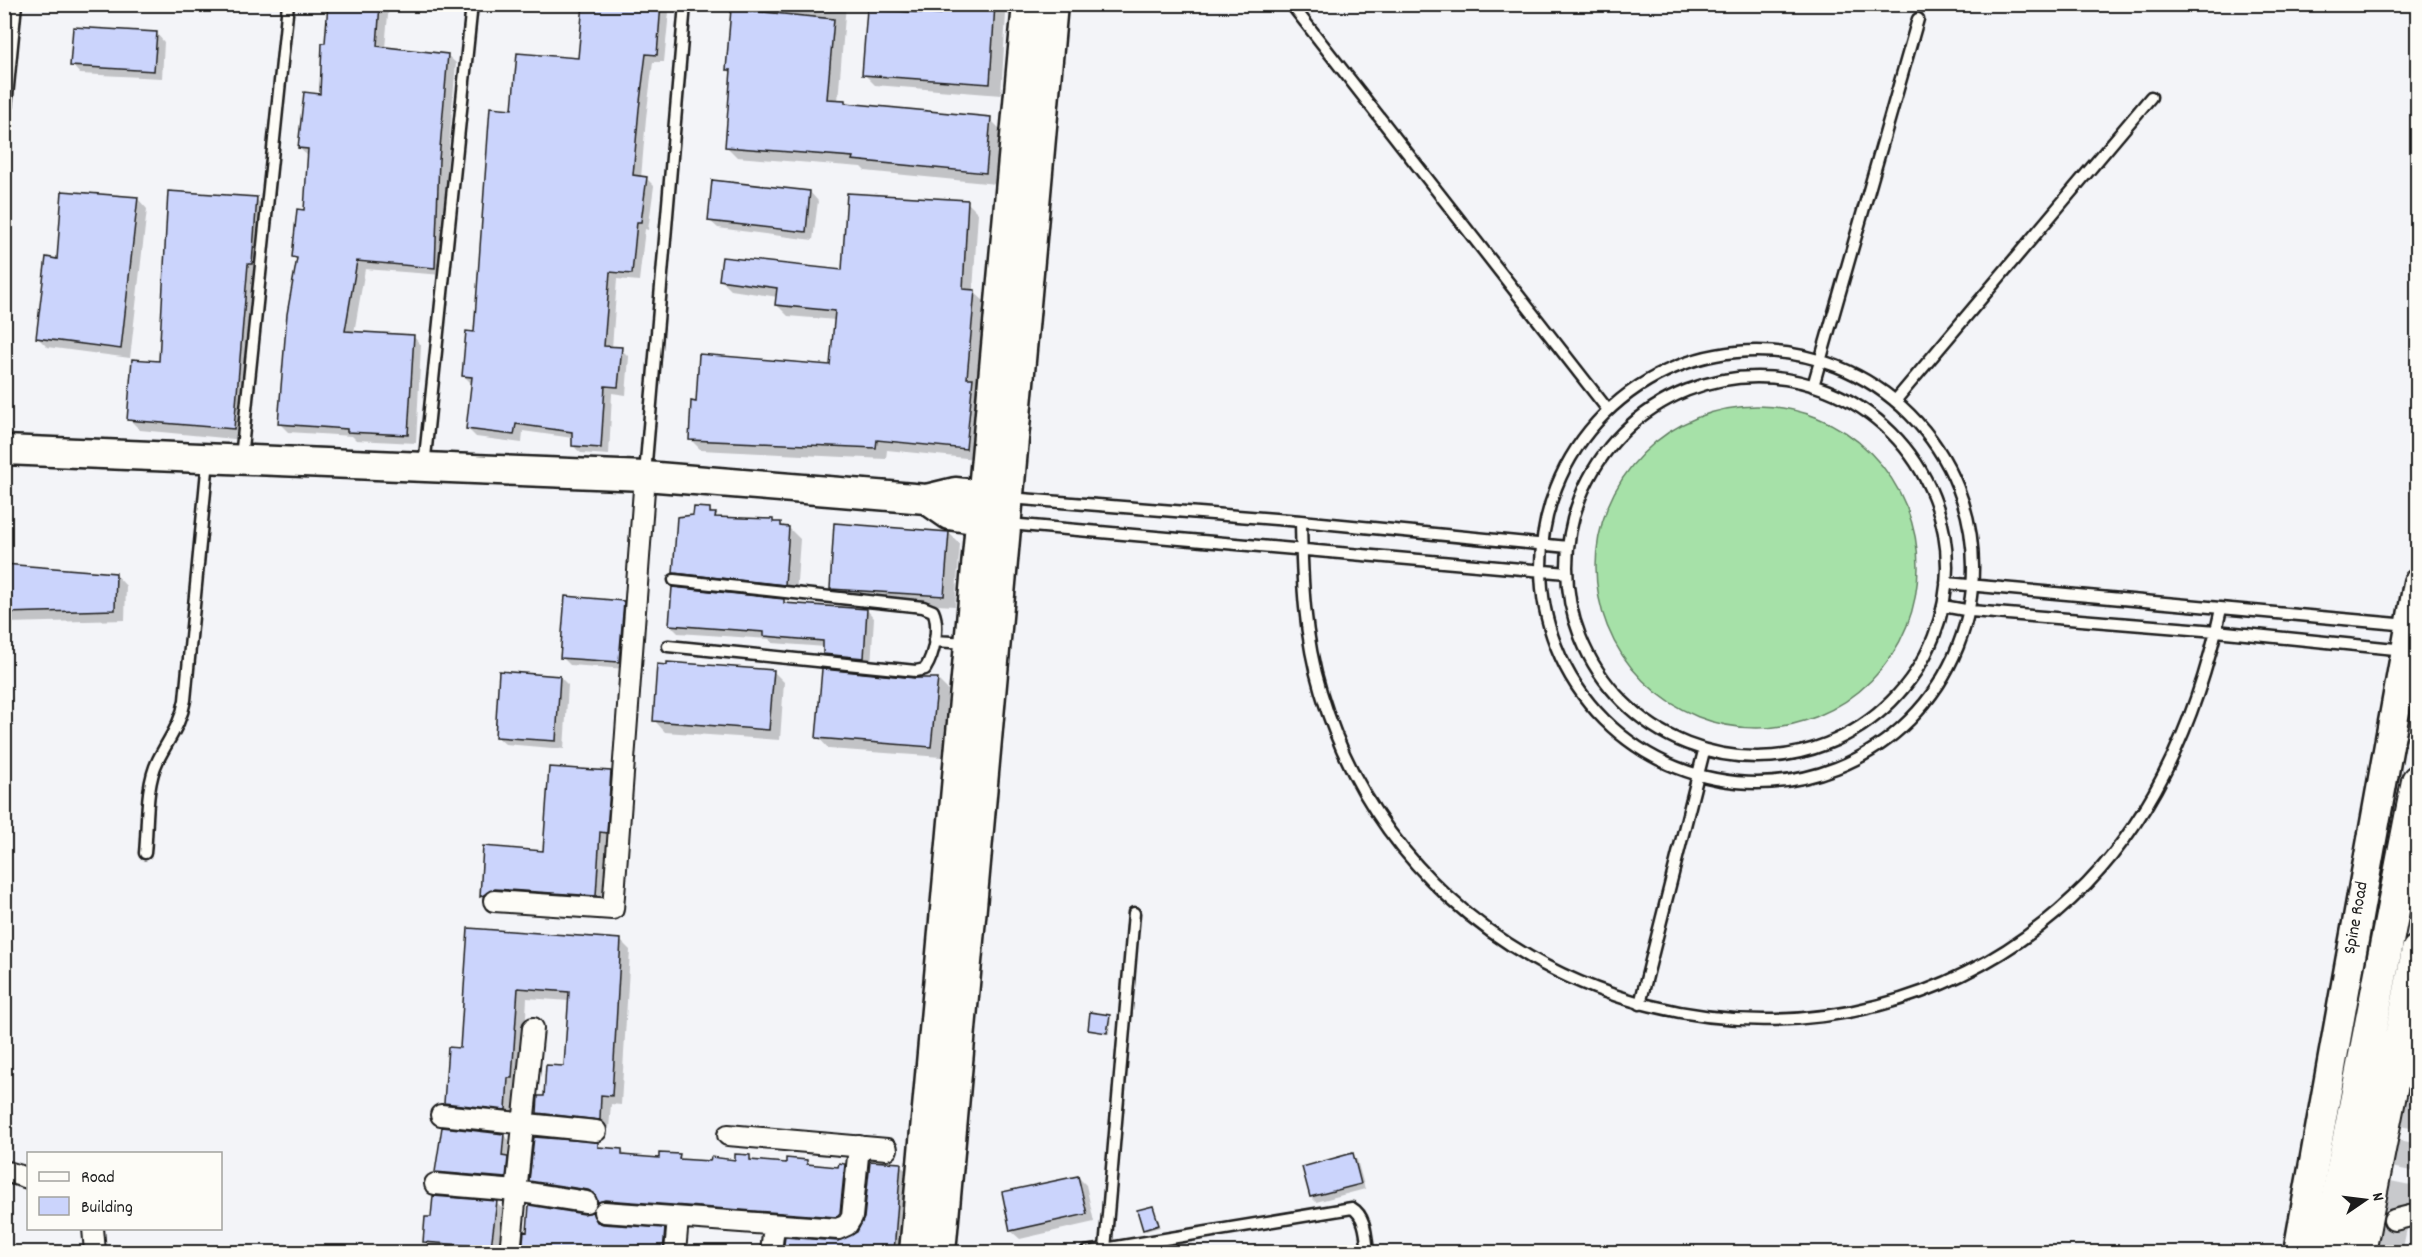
<svg xmlns="http://www.w3.org/2000/svg" width="2422" height="1257" font-family="Dekko,sans-serif">
<style>
.green{fill:#a6e1a8;stroke:#617e62;stroke-width:1.5}
.shadow{fill:#0003}
.building{fill:#cbd4fc;stroke:#1c1c1c;stroke-width:1.5}
.lines{fill:none;stroke-linecap:round;stroke-linejoin:round}
.secondary-tunnel{stroke:#c8c9cc;stroke-width:28;stroke-dasharray:28 14;stroke-linecap:butt}
.lane-casing{stroke:#1c1c1c;stroke-width:15}
.street-casing{stroke:#1c1c1c;stroke-width:24}
.secondary-casing{stroke:#1c1c1c;stroke-width:33}
.primary-casing{stroke:#1c1c1c;stroke-width:36}
.lane{stroke:#fdfcf7;stroke-width:10}
.street{stroke:#fdfcf7;stroke-width:20}
.secondary{stroke:#fdfcf7;stroke-width:28}
.primary{stroke:#fdfcf7;stroke-width:32}
.labels{text-anchor:middle;dominant-baseline:central;stroke-width:6;stroke-linejoin:round;paint-order:stroke}
.street-label{font-size:18px;fill:#1c1c1c;stroke:#fdfcf7}
</style>
<rect width="100%" height="100%" fill="#f3f4f8"/>
<filter id="ink" filterUnits="userSpaceOnUse"><feTurbulence type="fractalNoise" baseFrequency=".0167" numOctaves="2"/><feDisplacementMap in="SourceGraphic" scale="12" xChannelSelector="R" yChannelSelector="G"/><feConvolveMatrix kernelMatrix="1 2 1 2 8 2 1 2 1" color-interpolation-filters="sRGB"/></filter>
<g filter="url(#ink)">
<!-- green -->
<path class="green" d="M1596 567a161 161 0 1 1 322 0a161 161 0 1 1-322 0Z"/>
<!-- shadow -->
<path class="shadow" d="M330,4H389L385,48L447,55L456,63L447,169L443,275L365,269L354,333L413,336L421,345L416,443L356,440L352,436L288,432L280,424L298,261L294,257L305,212L308,156L299,148L321,95Z
M584,4H661L669,12L664,62H653L646,118L641,178H646L654,186L648,230L645,229L639,281L617,279L612,348L621,349L629,357L626,395L612,393L609,455L581,453L573,446V438L523,431L522,443L476,437L468,429L472,384L464,376L475,333L513,110L579,60Z
M753,4H846L838,101L847,105L990,119L1001,130L996,184L865,171L861,167L737,157L726,146L732,74L727,69L752,13Z
M872,4H1011L1010,15L1006,14L1001,95L875,85L864,74Z
M156,33L164,42L162,78L80,74L72,65Z
M810,192L818,201L813,240L718,228L709,220Z
M138,199L147,209L130,358L47,347L37,337L59,260Z
M256,199L267,210L245,440L140,430L129,419Z
M967,202L978,213L973,291L985,302L977,385L983,390L976,459L887,450L886,459L701,450L690,439L832,367L836,320L788,316L777,305L778,297L731,290L720,279L844,272Z
M710,510L719,519L772,521L789,528L800,539L796,595L685,583L674,572L695,517Z
M949,533L960,544L955,606L843,600L832,589Z
M4,566L115,574L126,586L125,620L7,623L4,621Z
M783,601L788,605L867,610L874,618L871,665L832,661L824,653L825,647L773,643L769,639L678,633L670,625Z
M623,602L631,610L627,669L570,665L562,657Z
M678,664L773,671L784,682L780,740L665,732L654,720L658,665Z
M560,677L568,685L564,749L505,744L496,736Z
M937,679L948,690L942,757L829,749L818,737L915,680Z
M610,773L620,783L605,905L491,906L481,897L484,848L544,852Z
M469,929L620,940L630,950L621,1105L611,1104L609,1129L549,1122L539,1112L565,1068L570,1001L527,998L522,1087L515,1119L455,1113L445,1103L461,1050Z
M1109,1016L1111,1018L1109,1034L1089,1029Z
M503,1135L509,1140L507,1158L512,1163L510,1183L441,1177L436,1172L437,1153Z
M597,1144L603,1149L622,1151L627,1157L660,1159L679,1156L684,1160L712,1163L736,1161L749,1156L755,1162L787,1165L807,1162L811,1166L840,1169L844,1165L855,1175L850,1224L609,1212L598,1200L541,1191L531,1180Z
M1352,1155L1357,1160L1365,1189L1316,1202L1311,1197Z
M900,1165L910,1174L904,1252H785L786,1239L837,1242L853,1237Z
M1078,1177L1086,1185L1094,1222L1020,1239L1011,1231L1003,1193Z
M496,1203L505,1211L501,1252H435L425,1242Z
M531,1207L584,1215L592,1214L602,1225L664,1230L673,1239L672,1252H524Z
M1153,1208L1160,1227L1146,1231L1144,1229Z"/>
<!-- building -->
<path class="building" d="M328,4H380L377,46L448,54L439,160L435,268L357,261L345,331L414,335L408,435L347,432V429L278,424L287,314L297,258L292,257L297,209L304,210L308,149L298,148L304,92L320,94L322,43H325Z
M583,4H661L657,55L646,54L639,109L633,175L647,177L641,222H637L632,274L610,272L604,346L622,347L618,387L605,386L601,448L572,446V432L516,424L514,435L466,429L472,377L462,376L466,331L474,332L490,107L512,109L517,53L578,58Z
M941,4H995L990,84L862,75L867,9L941,14Z
M731,9L834,19L827,99L845,100V103L991,117L986,173L852,160L853,157L725,147L731,70H726Z
M73,27L157,32L154,71L70,66Z
M712,180L810,191L806,232L708,221Z
M62,191L138,197L121,349L36,338L46,257L57,259Z
M168,191L257,197L252,264H248L234,429L127,420L132,359L159,361Z
M847,193L968,200L963,289L975,290L967,378H973L966,449L877,440L876,448L689,440L691,401L696,402L699,354L830,365L835,311L775,305L777,288L719,280L722,257L842,270Z
M694,507L710,508V513H716L715,517L773,519V522H781V526L789,527L785,585L673,573L677,517L693,515Z
M834,523L949,532L944,596L830,589Z
M4,564L116,573L115,610L4,613Z
M672,587L784,599V603L867,609L864,658L823,654V641L764,636V632L669,625Z
M565,596L624,601L619,662L560,658Z
M667,662L774,670L769,730L653,721L657,664L667,665Z
M822,669L915,678H938L931,747L816,738Z
M499,671L560,676L556,741L495,737Z
M549,767L611,771L607,833L600,832L596,896L495,889L480,897L483,846L543,851Z
M468,928L621,939L612,1096L601,1095L600,1120L537,1113L538,1096H544L546,1065L564,1066L569,992L518,988L512,1078H508L506,1110L444,1103L448,1047L460,1048Z
M1090,1012L1110,1015L1107,1033L1088,1030Z
M442,1127L504,1134L502,1156L508,1157L506,1178L435,1172Z
M534,1137L598,1142V1147L622,1149V1155L659,1158V1153L680,1154L679,1159L710,1161L711,1157L735,1160V1154L750,1155V1160L786,1163V1158L807,1160V1164L838,1167L839,1163L845,1164L840,1213L836,1217L605,1200L598,1202L594,1193L588,1190L529,1181Z
M1353,1153L1361,1184L1310,1197L1302,1167Z
M870,1161L901,1163L894,1252H783L785,1237L838,1241L857,1232L864,1218Z
M1078,1176L1087,1214L1010,1231L1002,1192Z
M433,1196L497,1201L491,1247L423,1242L425,1217H431Z
M529,1205L584,1214L592,1212L597,1222L603,1224L665,1228L663,1252H522L524,1231L527,1232Z
M1153,1206L1159,1225L1143,1230L1137,1210Z"/>
<g class="lines">
<!-- secondary-tunnel -->
<path class="secondary-tunnel" d="M2388,1252L2418,1100"/>
<defs>
<path id="lane" d="M1291,4L1608,410
M4,127L16,4
M1541 567a216 216 0 1 1 432 0a216 216 0 1 1-432 0Z
M1567 567a190 190 0 1 1 380 0a190 190 0 1 1-380 0Z
M1813,386L1918,19
M1895,401L2151,97
M241,458L288,4
M424,467L472,4
M645,474L685,4
M1009,498L1301,521L1568,547
M1301,521C1302,579 1304,636 1321,692C1420,1024 1844,1132 2087,884C2160,808 2199,710 2221,609
M1009,524L1567,573
M1946,583L2409,625
M1943,606L1971,611L2216,631L2405,650
M934,641L969,643
M668,646L916,671L925,669C934,655 940,626 933,611L923,607L674,580
M145,853C148,824 145,786 158,760C169,738 181,724 185,700L208,460
M1640,1004L1704,751
M1105,1249L1134,913
M1086,1252L1352,1208C1366,1216 1366,1237 1368,1252"/>
<path id="street" d="M494,901L613,909L645,476
M441,1115L596,1131
M728,1135L887,1149
M4,1171L28,1178
M435,1184L516,1191L586,1202
M604,1212L838,1229L847,1225L852,1217L859,1146
M2394,1220L2418,1214
M93,1228L95,1252
M510,1252L533,1028
M675,1252L678,1219
M771,1252L774,1226"/>
<path id="secondary" d="M4,450L645,476L926,499L955,492L1002,497
M926,499L949,515L997,523
M914,1252L1027,4
M941,1252L1053,4
M2298,1252L2418,583"/>
<path id="primary" d="M2327,1252L2418,781
M2359,1252L2418,951"/>
</defs>
<!-- lane casing -->
<use href="#lane" class="lane-casing"/>
<!-- street casing -->
<use href="#street" class="street-casing"/>
<!-- secondary casing -->
<use href="#secondary" class="secondary-casing"/>
<!-- primary casing -->
<use href="#primary" class="primary-casing"/>
<!-- lane -->
<use href="#lane" class="lane"/>
<!-- street -->
<use href="#street" class="street"/>
<!-- secondary -->
<use href="#secondary" class="secondary"/>
<!-- primary -->
<use href="#primary" class="primary"/>
</g>
</g>
<g class="labels">
<!-- street labels -->
<g class="street-label">
<text transform="translate(2357 918) rotate(-80)">Spine Road</text>
</g>
</g>
<!-- margin -->
<rect width="2422" height="1257" fill="none" stroke="#fdfcf7" stroke-width="24"/>
<rect x="12" y="12" width="2398" height="1233" fill="none" stroke="#1c1c1c" stroke-width="2" filter="url(#ink)"/>
<!-- legend -->
<rect x="27" y="1152" width="195" height="78" fill="#fdfcf7" stroke="#a3a29f" stroke-width="1.5"/>
<rect x="39" y="1172" width="30" height="9" fill="#fdfcf7" stroke="#a3a29f" stroke-width="1.5"/>
<text x="81" y="1182" font-size="18" fill="#1c1c1c">Road</text>
<rect x="39" y="1197" width="30" height="18" fill="#cbd4fc" stroke="#a3a29f" stroke-width="1.5"/>
<text x="81" y="1212" font-size="18" fill="#1c1c1c">Building</text>
<!-- north arrow -->
<g transform="translate(2365 1200) rotate(76)" stroke="#fdfcf7" stroke-width="4.5" paint-order="stroke">
<path d="M0-4.5L10 22L0 15L-10 22Z" fill="#1c1c1c"/>
<text y="-9" font-size="16" font-weight="bold" text-anchor="middle" fill="#1c1c1c">N</text>
</g>
</svg>
